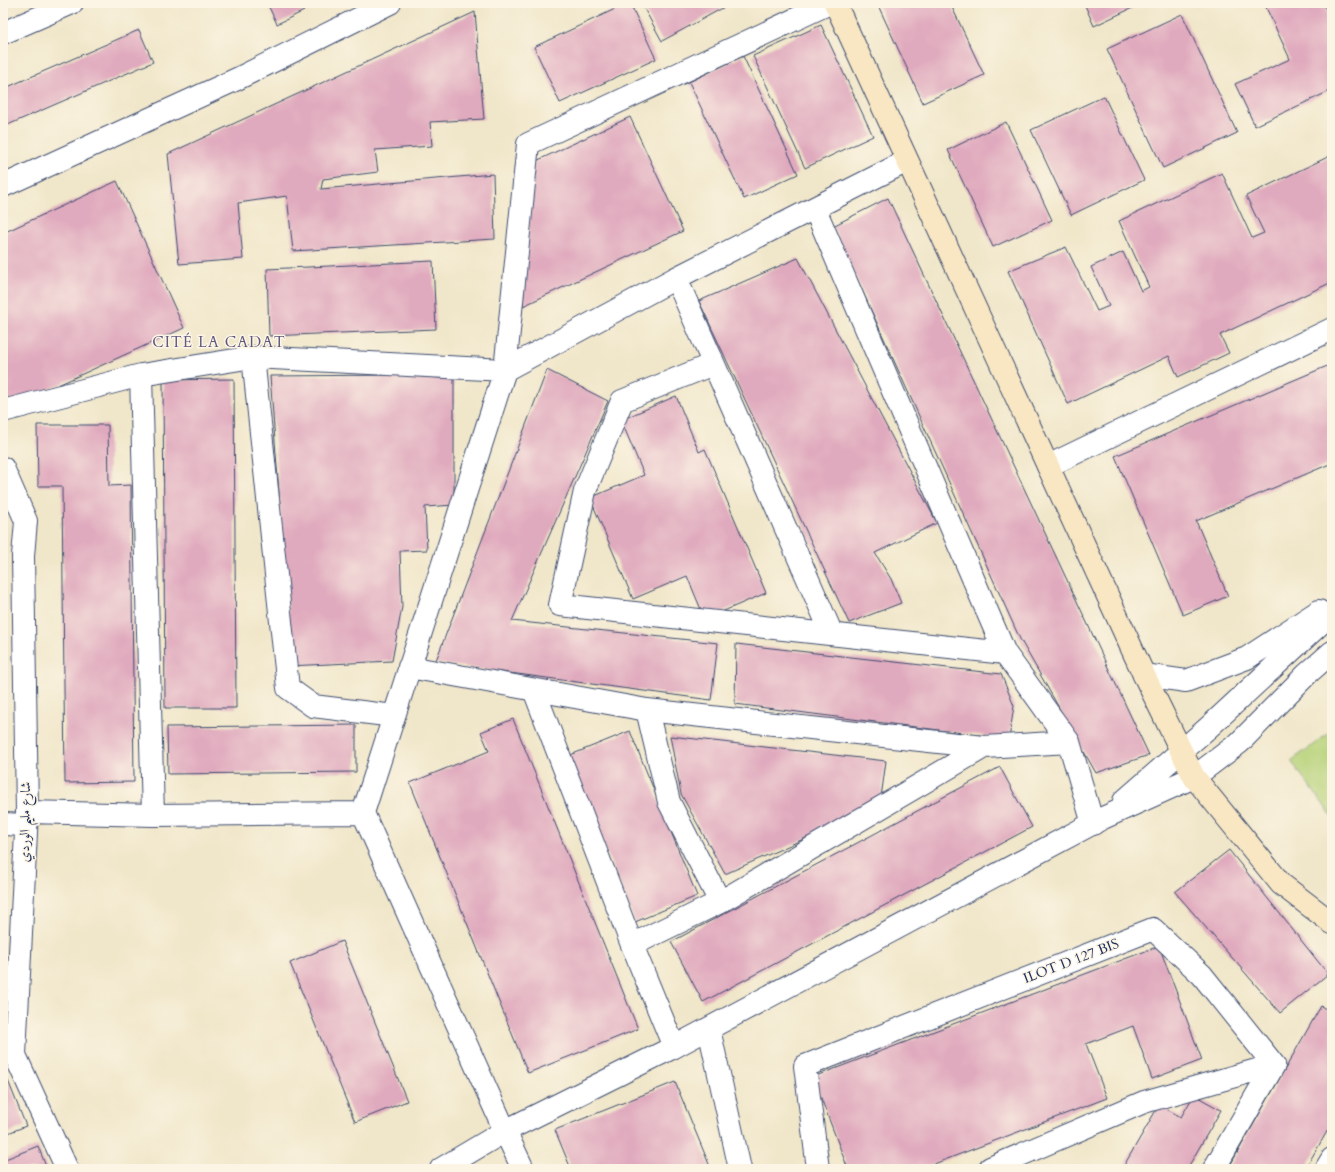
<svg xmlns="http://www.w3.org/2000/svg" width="1335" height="1172" font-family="Cardo,Amiri,serif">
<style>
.green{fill:#b6d278;stroke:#68806b}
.building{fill:#e0aabe}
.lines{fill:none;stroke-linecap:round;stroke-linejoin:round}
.minor-casing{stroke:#3b4a6e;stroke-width:24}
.tertiary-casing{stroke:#3b4a6e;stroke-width:24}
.secondary-casing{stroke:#3b4a6e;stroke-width:24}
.minor{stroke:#fff;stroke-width:22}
.tertiary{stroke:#fff;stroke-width:22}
.secondary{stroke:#f9e7c3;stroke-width:22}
.labels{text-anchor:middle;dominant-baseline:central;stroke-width:3;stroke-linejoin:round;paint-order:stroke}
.street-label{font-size:14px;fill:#1b2f5e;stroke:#fcf5e5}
.neighbourhood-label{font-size:15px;letter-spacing:1px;fill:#605a80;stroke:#fcf5e5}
</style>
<rect width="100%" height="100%" fill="#fcf5e5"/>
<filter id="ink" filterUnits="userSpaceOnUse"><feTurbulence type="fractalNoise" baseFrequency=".025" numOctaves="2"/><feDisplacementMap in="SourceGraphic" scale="8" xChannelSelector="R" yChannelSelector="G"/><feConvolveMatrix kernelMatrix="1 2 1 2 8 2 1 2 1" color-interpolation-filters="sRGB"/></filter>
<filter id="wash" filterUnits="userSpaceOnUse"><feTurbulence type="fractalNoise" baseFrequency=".012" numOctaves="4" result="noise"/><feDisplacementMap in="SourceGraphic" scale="16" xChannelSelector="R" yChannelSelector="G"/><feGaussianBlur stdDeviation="0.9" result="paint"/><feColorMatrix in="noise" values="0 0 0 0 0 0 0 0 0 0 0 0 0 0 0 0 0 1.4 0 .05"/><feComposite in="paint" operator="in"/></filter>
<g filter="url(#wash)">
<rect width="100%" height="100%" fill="#f0e6c9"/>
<!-- green -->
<path class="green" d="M1332,731V816L1291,761Z"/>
<g id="blocks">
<!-- building -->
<path class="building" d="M267,3H300L304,11L277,24Z
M628,3H630L656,59L560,103L534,47Z
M641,3H732L662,41Z
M877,3H950L984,75L923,103Z
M1084,3H1143L1094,26Z
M1264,3H1323L1332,22V90L1255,126L1235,84L1290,59Z
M475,12L484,119L430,122L432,146L375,150L378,172L323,179L321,189L493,174L495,239L293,251L287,196L238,203L243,259L179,264L168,154Z
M1182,14L1237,133L1163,168L1107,49Z
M821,25L873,136L805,168L753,56Z
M139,30L153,62L3,127V89Z
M743,56L798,174L744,199L689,82Z
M1104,96L1144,180L1071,215L1031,130Z
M630,117L683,231L523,306L534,162Z
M1006,122L1052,220L993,247L948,150Z
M1332,155V282L1220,335L1229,353L1178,377L1169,356L1068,404L1008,271L1066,247L1097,311L1109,306L1091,267L1123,252L1141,291L1149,287L1119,221L1222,173L1252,238L1264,233L1246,196Z
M117,181L184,328L5,409L3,403V233Z
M888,198L1149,755L1096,773L1020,639L833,226Z
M798,258L937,523L875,553L891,579L901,603L849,623L699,301Z
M433,261L436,329L269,336L267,269Z
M1332,364V463L1196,521L1228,596L1183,615L1115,456Z
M547,370L608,401L512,621L718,643L711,700L435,663Z
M399,375L454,379V505L425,507L427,550L400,551L402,607L392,661L288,666V609L270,376Z
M234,379L236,708H165L163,380Z
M676,396L699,452L705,449L766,593L705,619L687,576L633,599L590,498L644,475L621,420Z
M37,425H108L109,486L131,485L134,782L65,783L62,486H38Z
M736,644L1001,674L1014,706L1009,739L735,704Z
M513,719L638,1029L528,1073L410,783L489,751L481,732Z
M356,725V772L168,774L167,727Z
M630,731L697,896L635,922L568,756Z
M670,736L886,761L880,805L725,874L681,794Z
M1000,767L1032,827L703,1002L671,942Z
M1229,850L1328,974L1280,1013L1175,892Z
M342,941L407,1101L355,1122L290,963Z
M1159,946L1202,1060L1152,1079L1133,1026L1086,1044L1107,1098L921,1169H848L813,1077Z
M1321,1006L1332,1013V1123L1305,1169H1228Z
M3,1068L26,1126L3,1135Z
M675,1082L711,1169H571L555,1130Z
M1194,1095L1221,1110L1187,1169H1122L1159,1105L1181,1117Z
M38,1146L47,1169H3V1160Z"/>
</g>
</g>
<g filter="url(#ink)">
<use href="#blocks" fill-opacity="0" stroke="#3b4a6e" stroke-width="1"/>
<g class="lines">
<defs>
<path id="minor" d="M3,33L72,3
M815,209L1005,653
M676,278L832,634
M253,357L288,688L313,706L394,716
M713,364L622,401L585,491L560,605L1005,653L1069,742L1093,824
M141,375L153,815
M3,411L141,375L253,357L505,370L528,144L830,3
M1048,466L1332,329
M409,667L647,710L984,747L1069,742
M534,690L632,945L674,1047
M647,710L669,802L720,902
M27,812L153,815L363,813L505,1131L523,1169
M363,813L505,370L676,278L907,161
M3,824L26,825
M632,945L720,902L984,747
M709,1029L740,1169
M990,1168L1144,1102L1274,1065
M818,1169L805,1066L1153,929L1202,975L1274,1065L1214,1169"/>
<path id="tertiary" d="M3,186L237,79L390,3
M3,468L26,521L23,556L27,812L15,1055L67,1169
M1144,675L1186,681L1247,658L1319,611
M1124,801L1209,727L1332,613
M441,1169L505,1131L674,1047L1103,818L1194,777L1239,743L1307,674L1332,652
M1326,1169L1332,1159"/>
<path id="secondary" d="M835,3L1144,675L1194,777L1281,884L1332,923"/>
</defs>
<!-- minor casing -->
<use href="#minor" class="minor-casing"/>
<!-- tertiary casing -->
<use href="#tertiary" class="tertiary-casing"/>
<!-- secondary casing -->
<use href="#secondary" class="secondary-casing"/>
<!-- minor -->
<use href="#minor" class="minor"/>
<!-- tertiary -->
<use href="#tertiary" class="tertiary"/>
<!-- secondary -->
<use href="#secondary" class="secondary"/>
</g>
</g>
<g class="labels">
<!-- street labels -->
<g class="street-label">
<text transform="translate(25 822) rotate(-89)">شارع مليم الوردي</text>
<text transform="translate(1071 961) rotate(-21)">ILOT D 127 BIS</text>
</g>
<!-- neighbourhood labels -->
<g class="neighbourhood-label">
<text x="219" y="342">CITÉ LA CADAT</text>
</g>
</g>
<!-- margin -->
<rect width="1335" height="1172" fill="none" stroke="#fcf5e5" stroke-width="16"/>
</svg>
